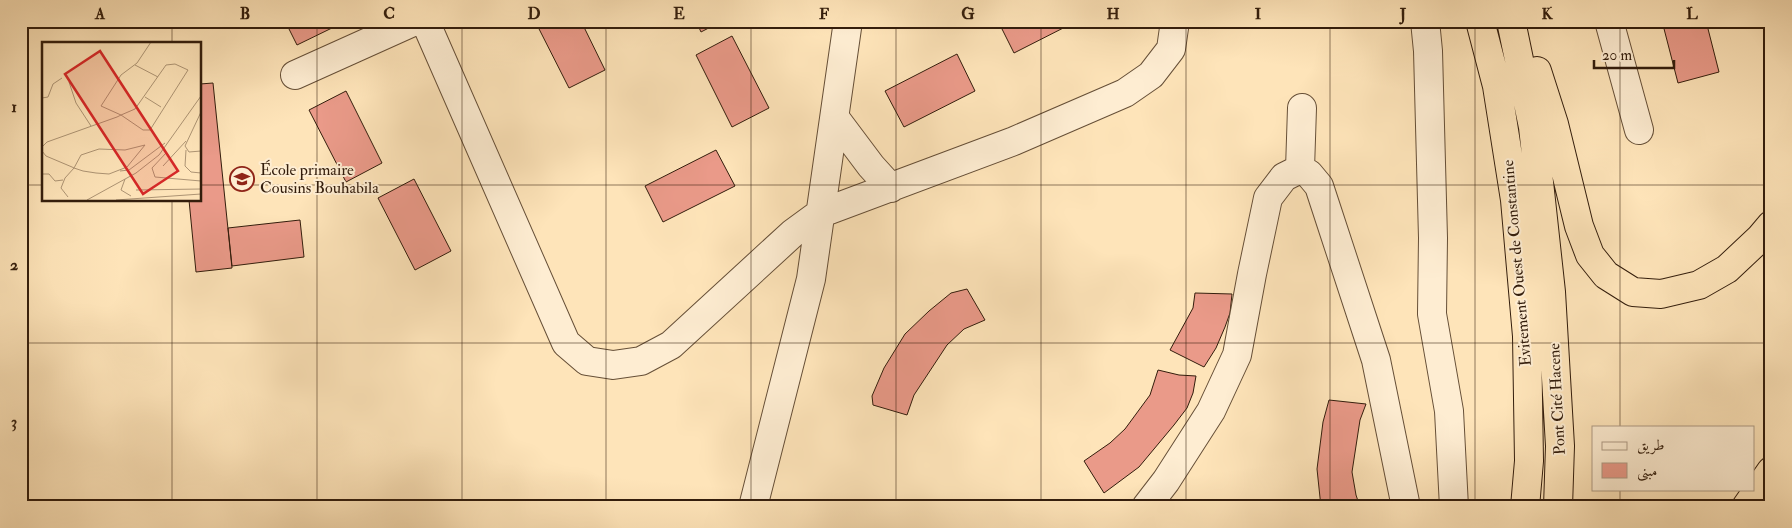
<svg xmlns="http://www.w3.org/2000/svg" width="1792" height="528" font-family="'IM FELL Double Pica',Amiri,serif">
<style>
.building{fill:#ea9a89;stroke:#331d0c}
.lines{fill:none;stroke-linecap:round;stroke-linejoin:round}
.minor-casing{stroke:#664f37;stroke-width:30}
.highway-casing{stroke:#331d0c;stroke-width:30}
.minor{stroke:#feedd2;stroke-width:28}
.highway{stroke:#fee4b9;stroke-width:28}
.grid{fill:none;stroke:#331d0c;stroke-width:1;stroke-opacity:0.55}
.labels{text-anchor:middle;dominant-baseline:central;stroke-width:4;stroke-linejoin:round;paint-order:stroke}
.poi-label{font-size:16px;fill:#331d0c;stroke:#feedd2;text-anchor:start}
.street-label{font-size:16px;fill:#331d0c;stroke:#feedd2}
.inset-road{fill:none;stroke:#ad9474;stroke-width:1}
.view{fill:#d62828;fill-opacity:0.15;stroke:#d62828;stroke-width:2.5}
.inset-edge{fill:none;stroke:#331d0c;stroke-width:2.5}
.neatline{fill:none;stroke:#331d0c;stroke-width:2}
.grid-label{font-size:16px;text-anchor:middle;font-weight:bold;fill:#331d0c}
</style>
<rect width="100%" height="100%" fill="#fee4b9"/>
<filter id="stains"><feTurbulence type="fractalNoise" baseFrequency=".004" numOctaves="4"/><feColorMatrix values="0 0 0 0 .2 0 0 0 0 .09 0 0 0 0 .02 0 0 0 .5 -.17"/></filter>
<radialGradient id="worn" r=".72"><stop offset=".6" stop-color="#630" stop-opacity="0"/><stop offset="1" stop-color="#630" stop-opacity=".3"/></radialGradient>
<!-- building -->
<path class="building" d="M285,21H331L334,27L297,45Z
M535,21H581L605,70L569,88Z
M696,21H722L701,32Z
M998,21H1077L1014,53Z
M1258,21H1272L1259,25Z
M1662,21H1706L1719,72L1678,83Z
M732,36L769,108L732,127L696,55Z
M957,54L975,91L904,127L885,91Z
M213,83L232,268L196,272L189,200H200V84Z
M346,91L382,163L346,182L309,110Z
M716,150L735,186L663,222L645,186Z
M414,179L451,251L415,270L378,198Z
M300,220L304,257L232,266L228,228Z
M967,289L985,320L964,329L947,345L914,395L907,415L873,405L872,396L884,368L905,334L929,311L951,293Z
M1195,293L1232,294L1230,313L1225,327L1216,348L1204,367L1170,350L1193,308Z
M1158,370L1179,375L1196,376L1193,393L1187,408L1174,425L1139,467L1104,493L1084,461L1110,443L1125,429L1150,395Z
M1329,400L1366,404L1360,420L1352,472L1356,495L1360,507H1321L1317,469L1323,422Z"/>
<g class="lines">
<defs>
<path id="minor" d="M425,21L566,343L587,361L613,365L641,361L671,345L793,233L819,214L1014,141L1125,93L1151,75L1171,49L1175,21
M1425,21L1428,51L1433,238L1432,314L1449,411L1454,507
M1609,21L1639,130
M295,75L415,21
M835,118L871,166L891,188
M1300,169L1302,108
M753,507L811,279L848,21
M1146,507L1166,481L1211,411L1237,355L1252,274L1268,198L1284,177L1300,169L1309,174L1319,186L1376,360L1406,507"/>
<path id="highway" d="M1480,21L1497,86L1515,200L1527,336L1529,461L1525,507
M1511,21L1533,127L1551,292L1560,446L1558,507
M1537,71L1554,124L1579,226L1590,255L1606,275L1633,292L1661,294L1699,285L1727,269L1760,238L1771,225
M1746,507L1771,471"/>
</defs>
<!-- minor casing -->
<use href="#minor" class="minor-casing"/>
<!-- highway casing -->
<use href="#highway" class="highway-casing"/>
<!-- minor -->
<use href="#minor" class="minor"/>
<!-- highway -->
<use href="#highway" class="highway"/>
</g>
<!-- grid -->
<path class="grid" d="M172,21V44M317,21V507M462,21V507M606,21V507M751,21V507M896,21V507M1041,21V507M1186,21V507M1330,21V507M1475,21V507M1620,21V427M21,185H44M200,185H1771M172,200V507M21,343H1771M1620,489V507"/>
<!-- icons -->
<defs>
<symbol id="school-ring" viewBox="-11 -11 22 22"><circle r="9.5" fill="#feedd2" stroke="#8f2418" stroke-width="1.5"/><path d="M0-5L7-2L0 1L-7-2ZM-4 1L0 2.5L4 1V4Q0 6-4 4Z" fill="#8f2418"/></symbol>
</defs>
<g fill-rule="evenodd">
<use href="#school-ring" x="228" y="165" width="28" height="28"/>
</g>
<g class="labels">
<!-- poi labels -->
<g class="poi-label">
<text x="260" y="170">École primaire<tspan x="260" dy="18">Cousins Bouhabila</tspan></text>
</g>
<!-- street labels -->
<g class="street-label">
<text transform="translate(1517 263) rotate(-95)">Evitement Ouest de Constantine</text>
<text transform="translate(1557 399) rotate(-93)">Pont Cité Hacene</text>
</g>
</g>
<!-- overview -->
<g transform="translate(42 42)">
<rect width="159" height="159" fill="#fee4b9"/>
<path class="inset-road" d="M93,23L116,35M27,40L34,61L49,84M103,55L119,65M0,56L6,55L11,42L20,36M159,70L143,104L147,110L159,109M0,105L5,100L75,75L79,73L93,67L124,23L133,22L146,28L108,88H101L79,73L59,64L79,33L95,21L109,0M144,108L143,124L149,130L159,131M0,109L4,114L30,125L32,126L41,129L54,131L67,132L85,125L103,103L83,108L57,107L39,113L32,126L23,136L19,146L26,155M124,111L110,126L113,135L159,139M121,124L144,99M78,129L87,128L123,101M0,132H7L13,139L21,138M83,137L79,148L89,154M94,148L159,147M45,158L94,131L117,113L159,54M74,158L159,152"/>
<path class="view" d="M58,9L136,129L101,152L23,32Z"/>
<rect width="159" height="159" class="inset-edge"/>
</g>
<!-- margin -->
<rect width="1792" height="528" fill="none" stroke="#fee4b9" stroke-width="55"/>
<!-- legend -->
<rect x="1592" y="426" width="162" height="65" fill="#feedd2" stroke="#ad9a83"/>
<rect x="1602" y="442" width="25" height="8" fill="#feedd2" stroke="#ad9a83"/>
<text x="1637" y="450" font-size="15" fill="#331d0c">طريق</text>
<rect x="1602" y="463" width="25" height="15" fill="#ea9a89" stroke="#ad9a83"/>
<text x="1637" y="476" font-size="15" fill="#331d0c">مبنى</text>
<!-- scale -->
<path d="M1594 60v8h80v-8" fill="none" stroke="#331d0c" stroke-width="2.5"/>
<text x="1602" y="60" font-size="15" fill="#331d0c" stroke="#feedd2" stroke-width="4" paint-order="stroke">20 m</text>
<rect x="28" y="28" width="1736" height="472" class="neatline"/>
<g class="grid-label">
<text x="100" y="19">A</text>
<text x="245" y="19">B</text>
<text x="389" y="19">C</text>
<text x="534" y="19">D</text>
<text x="679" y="19">E</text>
<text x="824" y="19">F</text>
<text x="968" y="19">G</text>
<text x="1113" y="19">H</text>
<text x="1258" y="19">I</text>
<text x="1403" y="19">J</text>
<text x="1547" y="19">K</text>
<text x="1692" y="19">L</text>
<text x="14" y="112">1</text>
<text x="14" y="270">2</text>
<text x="14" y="427">3</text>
</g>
<rect width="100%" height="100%" filter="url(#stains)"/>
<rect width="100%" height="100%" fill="url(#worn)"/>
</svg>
